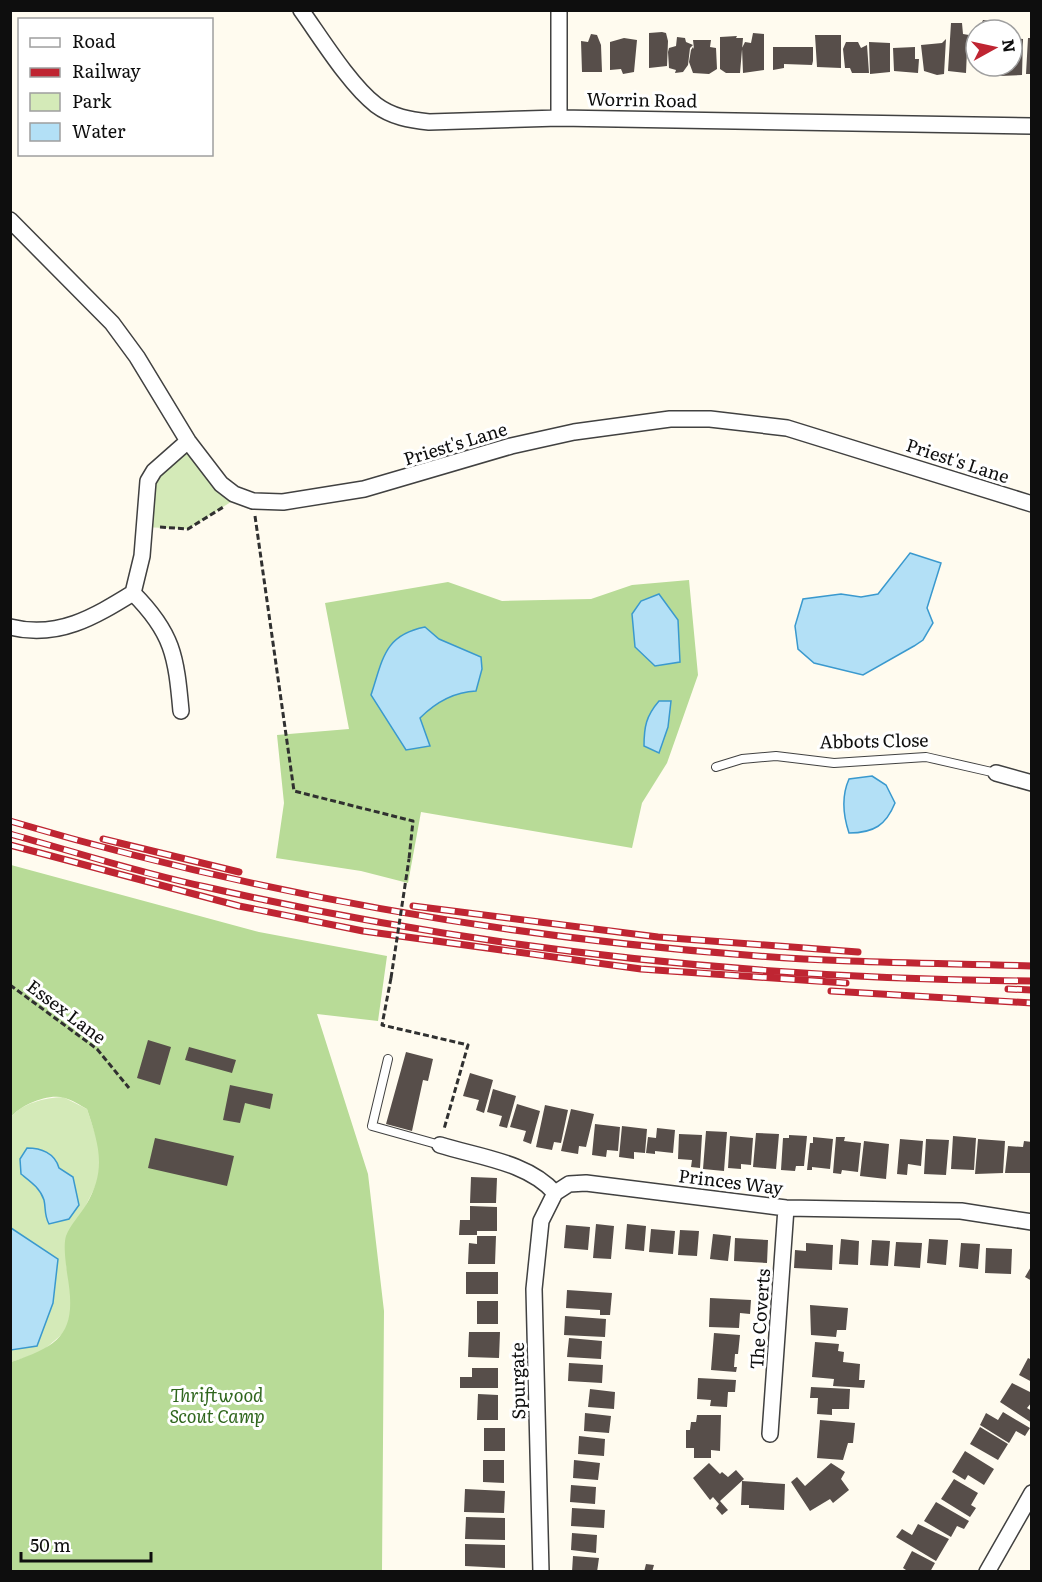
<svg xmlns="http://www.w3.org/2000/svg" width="1042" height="1582" font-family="Literata,serif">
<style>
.green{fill:#d4eab8}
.forest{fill:#b8db97}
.water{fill:#b3e0f6;stroke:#3a99ce;stroke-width:1.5}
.building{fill:#574e4a}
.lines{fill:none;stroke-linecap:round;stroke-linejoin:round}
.lane-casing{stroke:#414141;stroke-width:10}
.street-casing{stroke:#414141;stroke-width:18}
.path{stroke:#303030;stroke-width:3;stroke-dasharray:6 3;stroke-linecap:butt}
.lane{stroke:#fff;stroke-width:8}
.street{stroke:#fff;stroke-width:15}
.rail-casing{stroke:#bf2532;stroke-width:7}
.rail{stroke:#fff;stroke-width:4.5;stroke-dasharray:14;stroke-linecap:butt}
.path-bridge{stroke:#303030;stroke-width:3;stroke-dasharray:6 3;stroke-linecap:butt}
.labels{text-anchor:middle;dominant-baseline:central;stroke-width:6;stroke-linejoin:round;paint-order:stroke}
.street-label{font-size:18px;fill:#0e0e0e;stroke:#fff}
.park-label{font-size:18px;font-style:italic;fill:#2f661d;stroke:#fff}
</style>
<rect width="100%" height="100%" fill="#fffbef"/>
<!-- green -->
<path class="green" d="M188,441L234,500L188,529L143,527L148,481Z
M63,1097L87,1109L99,1145L100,1177L87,1203L66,1264L73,1302L67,1330L40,1353L11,1362V1117C23,1103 44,1098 63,1097Z"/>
<!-- forest -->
<path class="forest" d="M689,580L698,675L667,763L642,803L632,848L421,812L408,883L361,871L276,858L284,803L277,735L349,729L325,603L448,582L502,601L591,599L632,585Z
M11,865L259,932L387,956L378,1021L317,1014L368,1174L384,1311L382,1571H11V1362C65,1345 77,1329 67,1273C66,1263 63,1246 66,1236C70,1225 80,1215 86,1205C107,1170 99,1145 87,1109C80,1105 72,1100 65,1098C48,1093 21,1105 11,1117Z"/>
<!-- water -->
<path class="water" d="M910,553L941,563L927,608L933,623L923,640L914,646L863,675L814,663L798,649L795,626L803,599L841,594L861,597L878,594Z
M659,594L678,620L680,662L655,666L635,647L632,614L641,601Z
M425,627L439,639L481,657L482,669L476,691C453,692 436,702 420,718L430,746L406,750L371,695C383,659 384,635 425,627Z
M659,701H671L668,727L659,753L644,746C644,727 646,716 659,701Z
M872,776L886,785L895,803C886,825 874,833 849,833C843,815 841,797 849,779Z
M27,1148C41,1148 55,1153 59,1168L73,1177L79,1205L69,1219L49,1224C44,1215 46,1209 44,1200C40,1188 31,1182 21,1174L20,1159Z
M11,1228L58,1259L53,1303L37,1346L11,1350Z"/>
<!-- building -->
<path class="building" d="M983,20L997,22L1000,25V30H979Z
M951,23H962L963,34L975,36L974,50H967L966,73L948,71Z
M662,32L666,33L668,41L667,66L649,68V33Z
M753,33L764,34V70L743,73L742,48L745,42L751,43Z
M591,34L597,35L601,45L602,72H582L581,41L588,42Z
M815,35H841V68L817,67Z
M737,36L736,38H743L740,73H726L720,69V37Z
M677,37L685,38L686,42L693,45L690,48L688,65L683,72L675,73L676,70L669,68L668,52L669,48L676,46Z
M624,38L637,40L634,72L623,74L621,69L610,70V42Z
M1012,38L1023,39L1022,75L1000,76V66H1012Z
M1028,38H1032V74H1026Z
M946,39L944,74L937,75L924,71L921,45L942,43Z
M693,40H711L710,47L716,48L717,69L709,74L693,73L689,62L691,50L693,47L694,49Z
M846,42H858L861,48L867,45L869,73H852L850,68H845L843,49Z
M869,42L890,43V72L870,74Z
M773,47H813V61L812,65L784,64V68L773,70Z
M915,47V59H919L918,73L894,71L893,48Z
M148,1040L171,1047L160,1085L137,1078Z
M189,1047L236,1060L232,1073L185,1060Z
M406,1052L433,1059L428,1081L423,1080L412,1131L386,1124Z
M470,1073L493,1080L484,1113L476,1110L479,1100L463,1096Z
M230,1085L273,1094L270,1109L245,1103L240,1123L223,1120Z
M493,1089L516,1096L507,1128L499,1126L502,1116L487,1112Z
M517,1104L540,1111L531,1144L523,1141L526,1131L510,1127Z
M545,1105L568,1110L561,1143L554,1142L552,1150L536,1147Z
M571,1109L594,1114L586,1147L579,1146L578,1154L561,1151Z
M595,1124L620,1127L618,1151L607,1150L606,1157L592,1155Z
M622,1126L647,1129L645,1153L634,1152V1159L619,1157Z
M657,1128L675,1130L673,1153L655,1151V1154L646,1153L648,1137L656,1138Z
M706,1131L727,1132L724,1171L703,1169Z
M756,1133L779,1134L776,1169L753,1167Z
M679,1134L702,1135L700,1168L691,1167L692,1160L678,1159Z
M789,1135L807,1136L804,1166H796L795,1171L781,1170L783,1138H789Z
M730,1136L753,1138L751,1165L741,1164V1169L728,1168Z
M953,1136L976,1138L974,1170L951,1169Z
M813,1137L833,1139L830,1169L812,1167V1170H807L810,1143H813Z
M836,1137H845L844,1141L861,1143L858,1172L842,1170L841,1174L833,1173Z
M155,1138L234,1156L227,1186L148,1168Z
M900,1139L923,1141L921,1166L908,1164L907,1175L897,1174Z
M926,1139L949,1140L946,1175L924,1174Z
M978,1139L1005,1141L1003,1173L975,1174Z
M864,1141L889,1144L886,1179L860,1176Z
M1024,1141L1032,1142V1173H1005L1008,1146L1023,1147Z
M471,1177L497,1178L496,1203H470Z
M470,1206L497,1207V1231H477V1235H459L460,1220H470Z
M596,1224L614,1226L611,1259L593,1258Z
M627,1224L646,1226L644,1251L625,1249Z
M566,1225L590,1227L588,1250L564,1248Z
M651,1229L675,1231L673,1254L649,1252Z
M680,1230L699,1231L697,1256L678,1255Z
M713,1234L731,1236L728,1261L710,1259Z
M477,1236H496L495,1264H468L469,1243L477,1244Z
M735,1238L768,1240L767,1263L734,1261Z
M841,1239L859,1241L858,1265L839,1264Z
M929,1239L948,1240L946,1265L927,1263Z
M872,1240L890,1241L888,1266L870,1265Z
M896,1242L922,1243L920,1268L894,1266Z
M806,1243L833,1245L832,1270L794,1268L795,1250L806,1251Z
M961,1243L980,1244L978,1269L959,1267Z
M986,1248L1012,1249L1011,1274L985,1273Z
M1032,1265V1281L1025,1277Z
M466,1272H498V1294H466Z
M567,1290L612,1293L610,1315H600V1310L566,1308Z
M710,1298L751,1300L750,1314L740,1313L739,1328L709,1327Z
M477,1301H498V1324H477Z
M810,1305L848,1308L846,1330H837L836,1337L811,1335Z
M565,1316L606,1319L605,1337L564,1335Z
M469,1332H500L499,1358L468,1357Z
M714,1333L740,1335L738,1354H735L734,1367H737L736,1372L711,1370Z
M569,1338L602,1341L601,1359L567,1357Z
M815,1342L839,1344L838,1351L844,1352L843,1362L860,1364L859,1380H865L864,1388L833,1386L834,1379L812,1377Z
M1028,1358L1032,1360V1382L1019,1375Z
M569,1363L603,1365L602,1383L568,1381Z
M472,1368H498V1388H460V1377H472Z
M698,1378L736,1380L735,1392H728L727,1407L710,1406L711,1400L697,1399Z
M1012,1383L1032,1393V1402L1027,1408L1032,1411V1423L1000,1402Z
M811,1387L850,1389L849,1409H832V1415L817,1414L818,1398H810Z
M590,1389L615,1392L614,1409L588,1407Z
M478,1394L498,1395V1420H477Z
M1003,1412L1030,1428L1025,1436L1016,1431L1009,1443L980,1425L986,1413L998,1420Z
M585,1413L611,1416L609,1433L584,1431Z
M697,1415H721L720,1451L711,1450V1458H694V1448H686V1430H690L691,1422H696Z
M820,1420L855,1423L853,1443H848L843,1460L817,1458Z
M980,1427L1008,1444L998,1460L970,1444Z
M484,1428H505V1451H484Z
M579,1436L605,1439L604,1456L578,1454Z
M965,1451L994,1469L984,1485L968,1475L965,1480L952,1472Z
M483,1460H504V1483L483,1482Z
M574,1460L600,1463L598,1480L573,1478Z
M709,1463L720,1474L722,1472L728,1477L736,1470L744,1479L720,1501L728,1510L722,1515L716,1508L719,1504L713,1497L710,1500L693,1478Z
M831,1463L845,1472L841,1479L849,1490L833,1503L830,1499L810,1511L791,1482L797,1477L805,1486Z
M954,1479L978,1493L971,1505L976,1508L970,1517L941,1499Z
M742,1481L785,1484L784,1510L749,1508V1505H741Z
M571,1485L596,1487L595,1504L570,1502Z
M465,1489L505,1491L504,1513L464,1512Z
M936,1502L969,1521L964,1529L957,1526L951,1537L924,1521Z
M572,1508L605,1510L604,1528L571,1526Z
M466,1517L505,1518V1540L465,1539Z
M918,1524L949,1539L936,1561L896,1537L902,1529L912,1535Z
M572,1533L597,1535L596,1553L571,1550Z
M465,1544L505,1545V1568L465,1566Z
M912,1551L935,1563L930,1572H909L903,1568Z
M573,1556L599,1558L597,1572H572Z
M646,1564L654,1565L652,1572H644Z"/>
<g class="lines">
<defs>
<path id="lane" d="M716,767L742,759L776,756L834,763L926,757L996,773
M388,1059L372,1126L440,1145"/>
<path id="street" d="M301,10C321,38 350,85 376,105C392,117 410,120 429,122L559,118L1032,126
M559,10V118
M10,220L112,323L137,357L188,441L221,484L234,494L253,501L283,502L364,489L511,446L574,432L670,419H710L787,428L1032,504
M133,593C173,633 176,656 181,711
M10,627C58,639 94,617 133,593L142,556L148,481L154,471L188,441
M996,773L1032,783
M440,1145C478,1157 528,1162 555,1193L569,1184L586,1183L786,1208L961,1211L1032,1222
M770,1434L786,1208
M541,1572L534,1289L541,1221L555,1193
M987,1572L1032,1493"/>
</defs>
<!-- lane casing -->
<use href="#lane" class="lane-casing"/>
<!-- street casing -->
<use href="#street" class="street-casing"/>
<!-- path -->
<path class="path" d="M255,516L294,791L413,821L409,859
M160,527L188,529L225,506
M391,978L382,1025L468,1045L444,1129
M10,985L97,1049L129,1088"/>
<!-- lane -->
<use href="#lane" class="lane"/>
<!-- street -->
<use href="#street" class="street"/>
<defs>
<path id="rail" d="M10,821C250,892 496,936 746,955C841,963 936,963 1032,966
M10,834C75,852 140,873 206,887C476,949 755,979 1032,981
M103,839L239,872
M10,845L239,906L363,931L641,969L846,983
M413,906L658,937L858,952
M1008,989L1032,990
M831,991L1032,1003"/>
</defs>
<!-- rail casing -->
<use href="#rail" class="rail-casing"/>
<!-- rail -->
<use href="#rail" class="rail"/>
<!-- path-bridge -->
<path class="path-bridge" d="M391,978L409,859"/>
</g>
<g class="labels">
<!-- street labels -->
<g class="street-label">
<text transform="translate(642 99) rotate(1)">Worrin Road</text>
<text transform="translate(455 443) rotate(-17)">Priest's Lane</text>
<text transform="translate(958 460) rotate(18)">Priest's Lane</text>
<text transform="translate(874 740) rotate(-1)">Abbots Close</text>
<text transform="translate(67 1011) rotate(37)">Essex Lane</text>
<text transform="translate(731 1181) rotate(7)">Princes Way</text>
<text transform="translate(759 1319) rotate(-86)">The Coverts</text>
<text transform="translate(517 1381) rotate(-91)">Spurgate</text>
</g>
<!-- park labels -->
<g class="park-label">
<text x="217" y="1394">Thriftwood<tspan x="217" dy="21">Scout Camp</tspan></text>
</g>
</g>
<!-- border -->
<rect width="1042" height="1582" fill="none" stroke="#0e0e0e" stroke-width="24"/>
<!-- legend -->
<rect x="18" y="18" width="195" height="138" fill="#ffffff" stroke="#9f9f9f" stroke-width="1.5"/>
<rect x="30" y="38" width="30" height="9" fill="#ffffff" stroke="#9f9f9f" stroke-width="1.5"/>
<text x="72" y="48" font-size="18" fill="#0e0e0e">Road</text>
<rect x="30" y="68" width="30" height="9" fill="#bf2532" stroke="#9f9f9f" stroke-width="1.5"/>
<text x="72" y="78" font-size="18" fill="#0e0e0e">Railway</text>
<rect x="30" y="93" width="30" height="18" fill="#d4eab8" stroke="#9f9f9f" stroke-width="1.5"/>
<text x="72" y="108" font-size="18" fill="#0e0e0e">Park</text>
<rect x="30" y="123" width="30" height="18" fill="#b3e0f6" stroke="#9f9f9f" stroke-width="1.5"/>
<text x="72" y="138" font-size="18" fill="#0e0e0e">Water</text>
<!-- north arrow -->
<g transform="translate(994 48) rotate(82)"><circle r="28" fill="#ffffff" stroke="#9f9f9f" stroke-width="1.5"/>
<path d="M0-4.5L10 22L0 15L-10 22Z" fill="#bf2532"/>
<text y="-9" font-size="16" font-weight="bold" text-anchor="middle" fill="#0e0e0e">N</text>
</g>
<!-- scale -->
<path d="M21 1552v9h130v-9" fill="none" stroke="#0e0e0e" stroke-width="3"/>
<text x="30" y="1552" font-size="18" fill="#0e0e0e" stroke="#ffffff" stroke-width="4.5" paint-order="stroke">50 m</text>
</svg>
